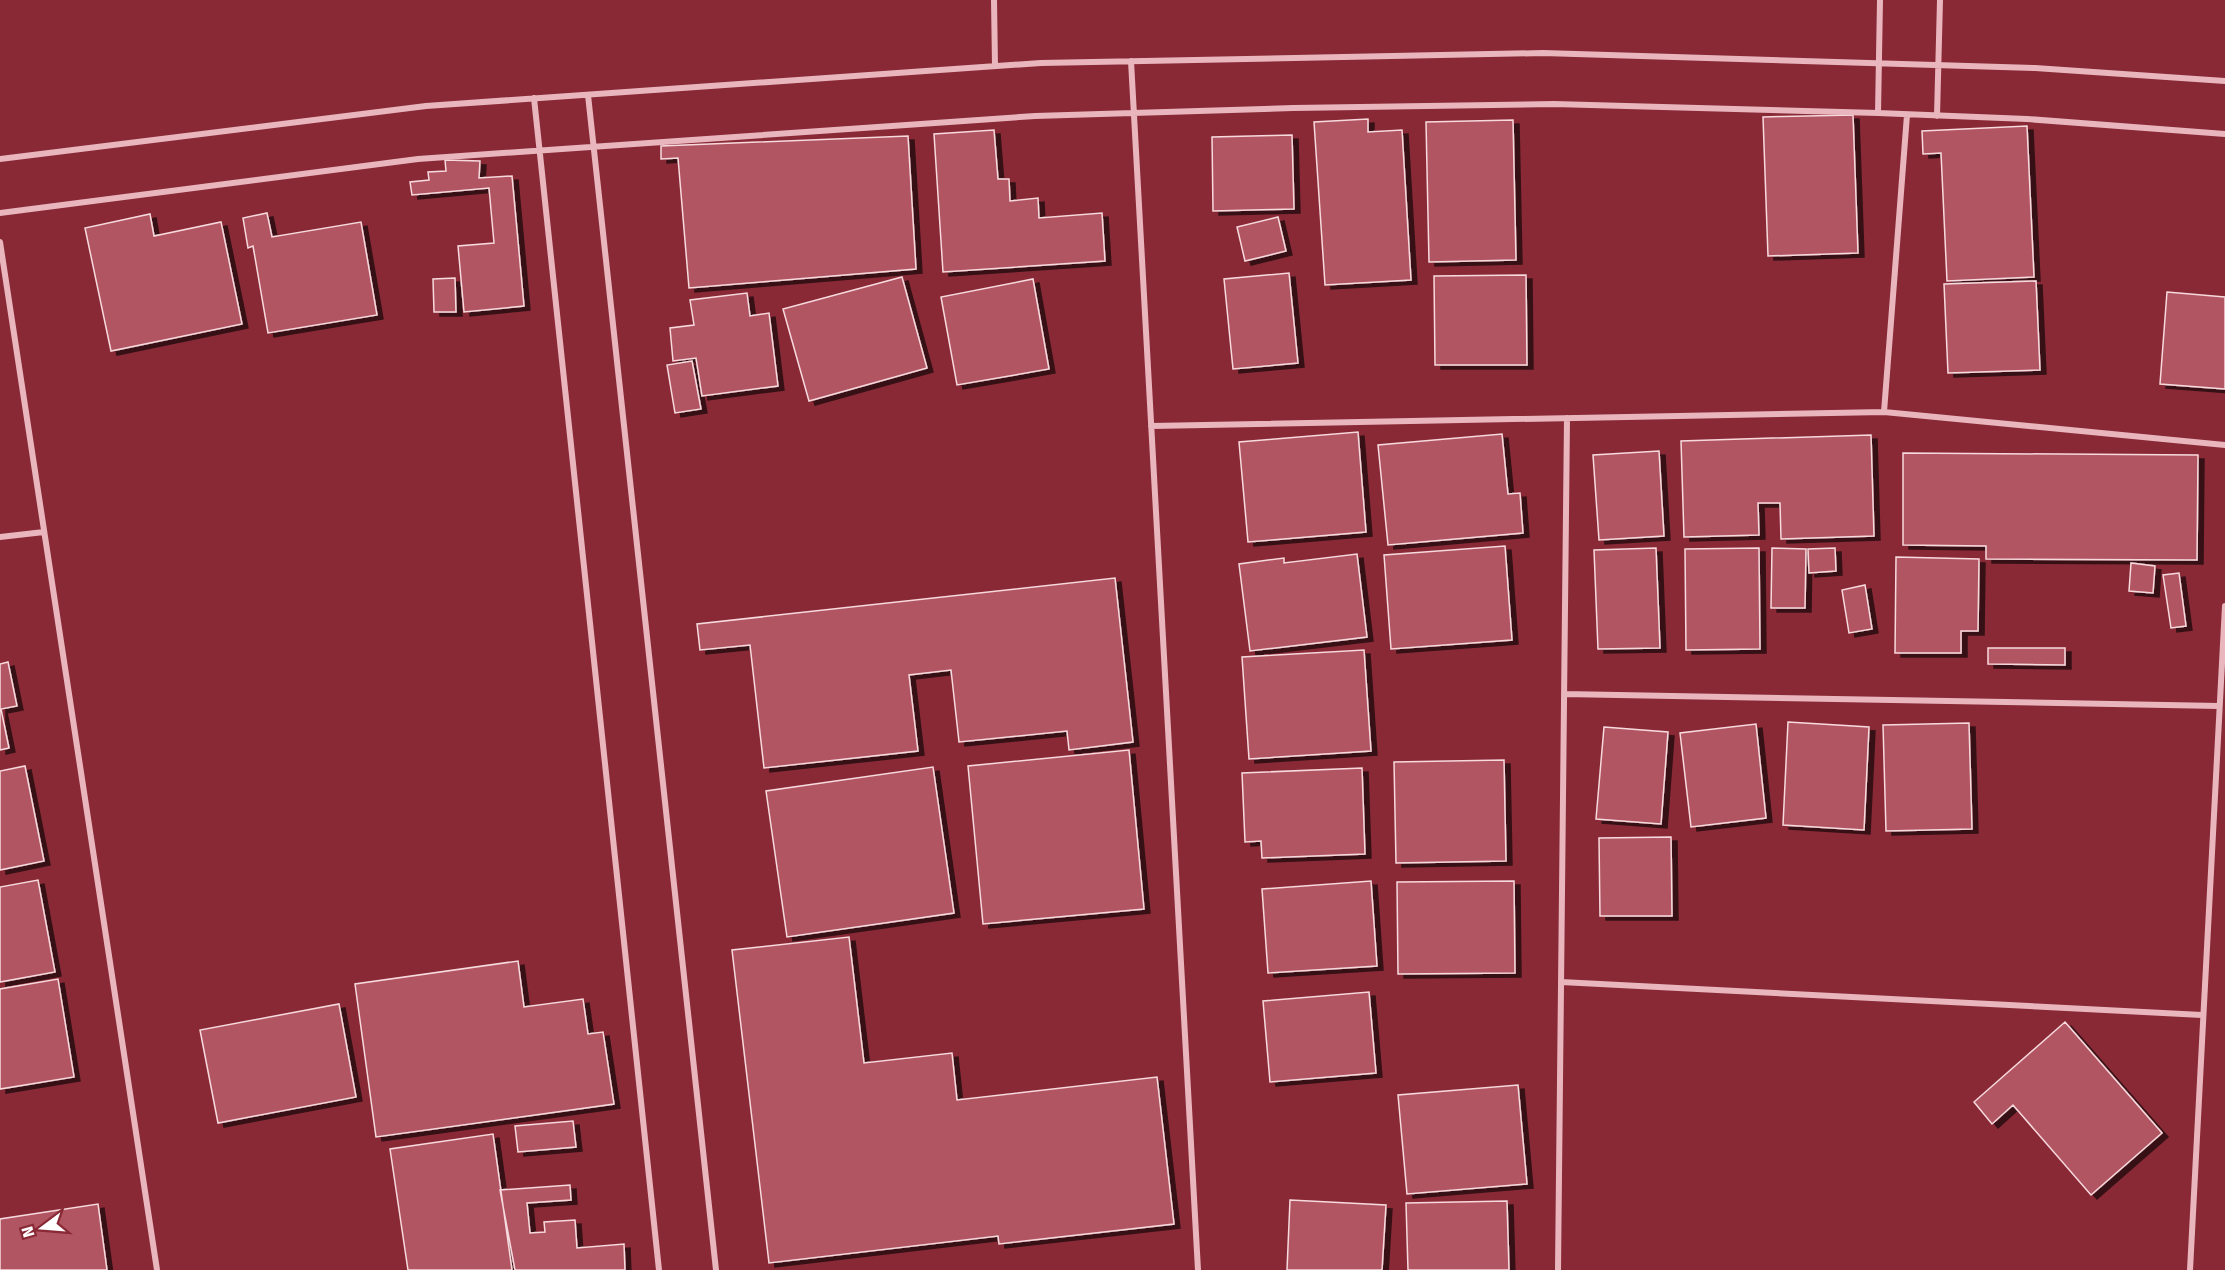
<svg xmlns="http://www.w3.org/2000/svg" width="2225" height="1270" font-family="'Fira Sans',sans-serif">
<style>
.building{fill:#b25562;stroke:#f7dade;stroke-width:1.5;filter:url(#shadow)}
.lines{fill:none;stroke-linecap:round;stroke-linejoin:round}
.street{stroke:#e9b6be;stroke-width:6}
</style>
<defs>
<filter id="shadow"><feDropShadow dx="6" dy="4" stdDeviation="0" flood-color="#0009"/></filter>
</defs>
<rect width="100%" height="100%" fill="#892936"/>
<!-- building -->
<path class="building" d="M1853,115L1858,253L1768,256L1763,117Z
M1368,119V132L1402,130L1411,280L1325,285L1314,122Z
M1513,120L1516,260L1429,262L1426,122Z
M2027,126L2034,277L1947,281L1941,153L1923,154L1922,131Z
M994,130L998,179H1009L1010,201L1038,198L1039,218L1102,213L1105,261L943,272L934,134Z
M1292,135L1294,209L1213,211L1212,137Z
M908,136L916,269L689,288L678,158L661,159V146Z
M445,160L480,161L479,178L512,176L524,306L464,312L458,246L494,243L489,188L412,195L410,182L429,180L428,172L446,171Z
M267,213L272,237L361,222L377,315L268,333L253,246L248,248L243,218Z
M150,214L154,236L221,222L242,324L111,351L85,228Z
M1278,217L1286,251L1245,261L1237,227Z
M1289,273L1298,363L1233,369L1224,279Z
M1526,275L1527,365H1435L1434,276Z
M902,277L927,368L809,401L783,309Z
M455,278L456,312H434L433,279Z
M1033,279L1049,369L957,385L941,297Z
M2036,281L2040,370L1948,373L1944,284Z
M2167,292L2225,297V389L2160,384Z
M747,293L750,316L769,313L778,386L702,396L696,358L673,361L670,328L694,325L690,300Z
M692,361L701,409L675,413L667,365Z
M1358,432L1366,532L1248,542L1239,442Z
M1502,434L1508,494L1520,493L1523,533L1388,545L1378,445Z
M1871,435L1874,536L1781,539L1780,503H1758L1759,535L1684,537L1681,441Z
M1659,451L1664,536L1599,540L1593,455Z
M1903,453L2198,455L2197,560L1986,559V546L1903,545Z
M1505,546L1512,640L1391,649L1384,555Z
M1656,548L1660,648L1598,649L1594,550Z
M1759,548L1760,649L1686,650L1685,549Z
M1772,548L1806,549L1805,608H1771Z
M1835,548L1836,571L1809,573L1808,549Z
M1357,554L1367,637L1250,651L1239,564L1284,558V563Z
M1896,557L1979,559L1978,631H1961V653H1895Z
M2131,563L2155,566L2153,593L2129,591Z
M2179,573L2186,626L2171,628L2163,575Z
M1115,578L1133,742L1069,750L1067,731L959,742L951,670L909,675L918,751L764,768L750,645L700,650L697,624Z
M1865,585L1872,629L1849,633L1842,590Z
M1988,648H2065V665L1988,664Z
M1364,650L1371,751L1249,759L1242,657Z
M8,662L17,706L1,709L9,748L0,750V664Z
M1788,722L1869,727L1864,830L1783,825Z
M1969,723L1972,829L1886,831L1883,725Z
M1756,724L1766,818L1691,827L1680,733Z
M1604,727L1668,732L1661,824L1596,819Z
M1129,750L1144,909L983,924L968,766Z
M1504,760L1506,861L1396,863L1394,762Z
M25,766L44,861L0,870V771Z
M933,767L954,913L787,937L766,791Z
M1362,768L1365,854L1262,858L1261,841L1245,842L1242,773Z
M1671,837L1672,916H1600L1599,838Z
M38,880L55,972L0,982V887Z
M1371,881L1377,966L1268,973L1262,889Z
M1514,881L1515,973L1398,974L1397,882Z
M849,937L864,1063L952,1053L957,1100L1157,1077L1174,1224L999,1244L998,1236L769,1263L732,950Z
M518,961L524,1007L583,999L588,1034L603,1032L614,1104L376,1137L355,984Z
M58,979L74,1077L0,1089V989Z
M1369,992L1376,1073L1270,1082L1263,1001Z
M339,1004L356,1097L218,1123L200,1030Z
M2065,1022L2162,1133L2091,1195L2013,1105L1992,1124L1974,1102Z
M1518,1085L1527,1184L1407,1194L1398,1095Z
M573,1121L576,1147L518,1152L515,1126Z
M493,1134L512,1270H408L390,1149Z
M570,1185L571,1200L527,1203L530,1233L545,1232L544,1222L575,1220L577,1248L624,1244L625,1270H515L500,1190Z
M1290,1200L1386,1205L1382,1270H1287Z
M1507,1201L1509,1270H1408L1406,1203Z
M98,1204L107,1270H0V1219Z"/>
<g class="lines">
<!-- street -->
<path class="street" d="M994,0L995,66
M1131,61L1198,1270
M588,95L716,1270
M534,98L659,1270
M1878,113L1880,0
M1937,116L1940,0
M0,159L426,106L1041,63L1543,53L2035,68L2225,81
M0,213L418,159L1035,116L1293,108L1554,104L1878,113L2027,119L2225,134
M0,242L157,1270
M1884,412L1907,115
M1151,426L1884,412L2225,445
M0,537L44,532
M1564,694L2219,706
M1561,982L2202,1015
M1558,1270L1567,418
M2190,1270L2225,606"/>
</g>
<!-- north arrow -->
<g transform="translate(42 1228) rotate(254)" stroke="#892936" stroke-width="4.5" paint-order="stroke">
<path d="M0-4.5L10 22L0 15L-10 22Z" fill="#ffffff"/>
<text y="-9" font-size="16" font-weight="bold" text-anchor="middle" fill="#ffffff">N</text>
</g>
</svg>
